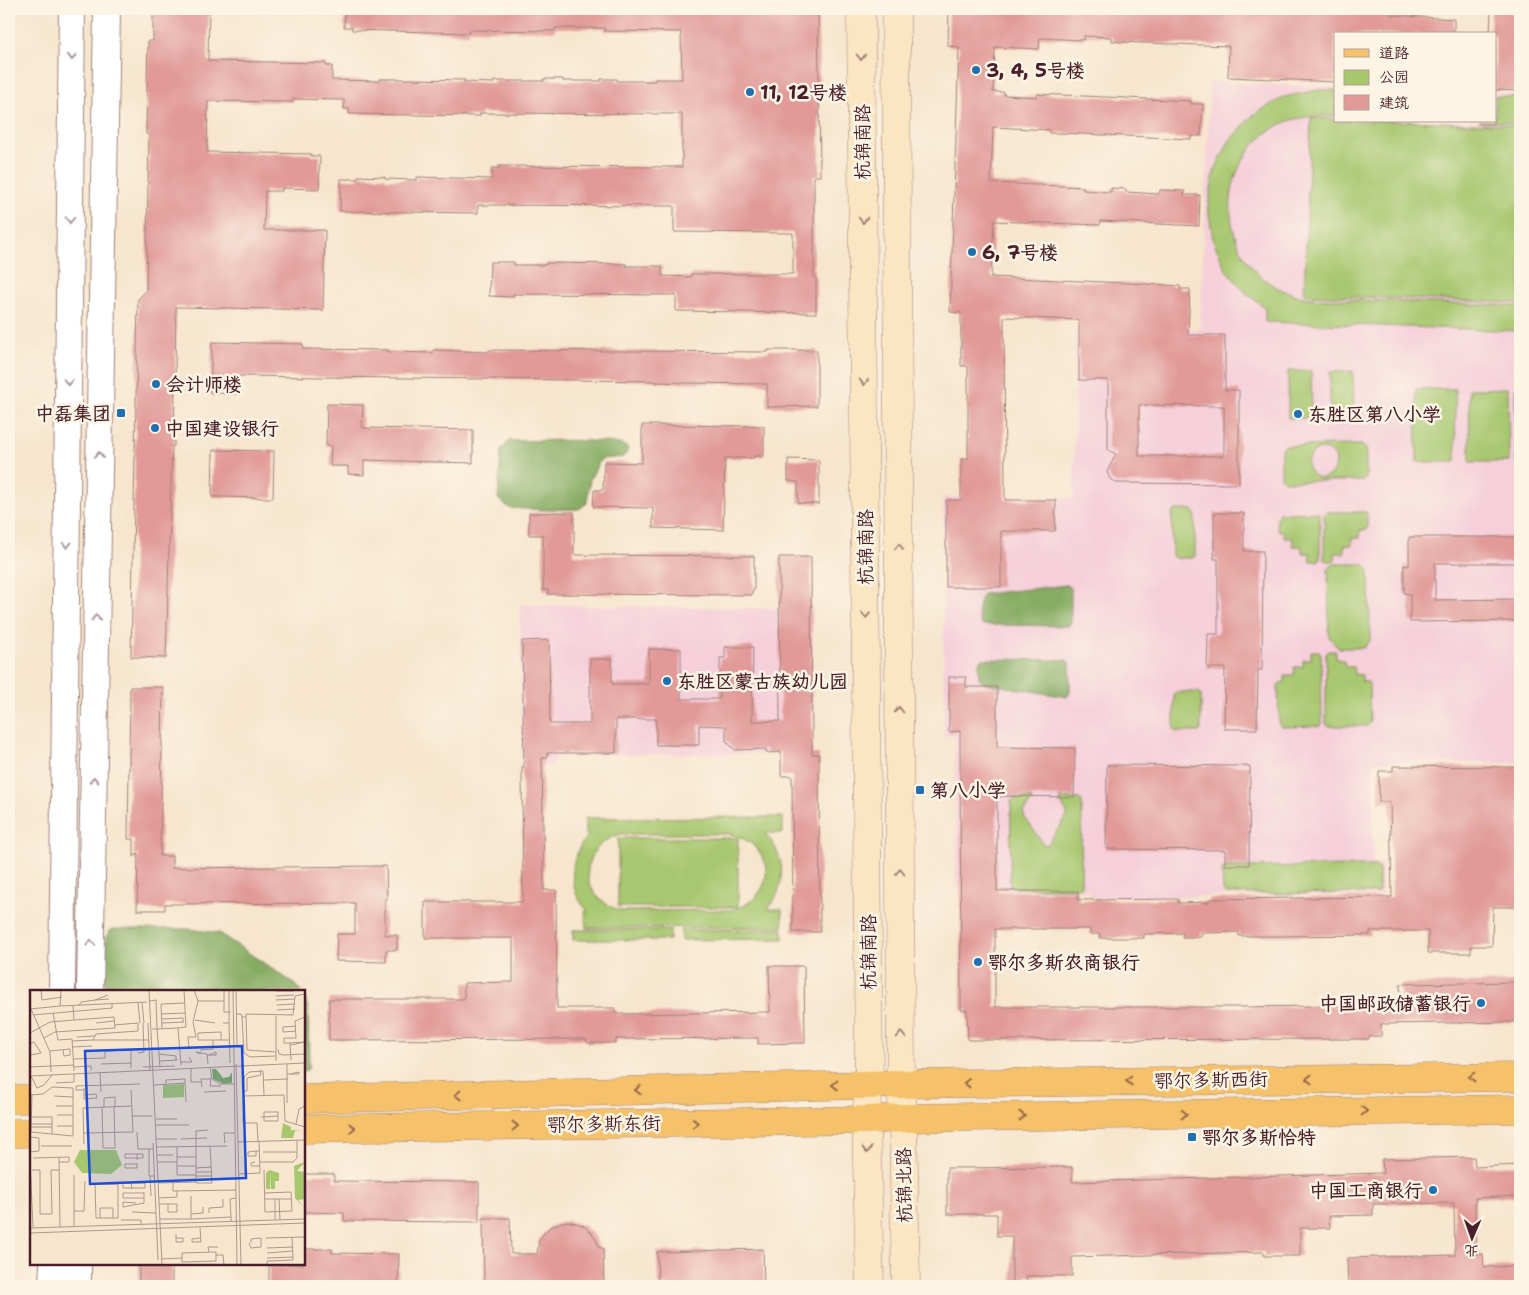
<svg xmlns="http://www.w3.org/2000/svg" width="1529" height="1295" font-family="'Shantell Sans','LXGW WenKai TC',sans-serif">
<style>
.built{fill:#f5cfda}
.green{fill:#a7c76f;stroke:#78734d;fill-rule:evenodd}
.forest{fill:#85ac62;stroke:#686646}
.building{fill:#e19a98;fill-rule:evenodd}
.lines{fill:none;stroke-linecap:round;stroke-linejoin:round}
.tertiary-casing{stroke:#a0827c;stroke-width:28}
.secondary-casing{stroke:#a0827c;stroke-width:29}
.primary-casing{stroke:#a0827c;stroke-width:29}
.tertiary{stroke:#fff;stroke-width:26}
.secondary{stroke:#fbe6c4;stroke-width:28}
.primary{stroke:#f5c16b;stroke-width:28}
.oneway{stroke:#ae9aa0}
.oneway2{stroke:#a28278}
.oneway3{stroke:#976848}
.poi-dot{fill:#1f6fb2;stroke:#fcf5e5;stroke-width:2}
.labels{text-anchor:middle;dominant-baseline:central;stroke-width:5;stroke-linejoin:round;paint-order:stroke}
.poi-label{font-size:19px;font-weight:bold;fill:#4a1f2b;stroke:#fcf5e5;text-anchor:start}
.street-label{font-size:19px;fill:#4a1f2b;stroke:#fcf5e5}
.inset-road{fill:none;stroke:#b2968c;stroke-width:1}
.view{fill:#1d4ed8;fill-opacity:0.15;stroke:#1d4ed8;stroke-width:2.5}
.inset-edge{fill:none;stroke:#4a1f2b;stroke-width:2.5}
</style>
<rect width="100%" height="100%" fill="#fcf5e5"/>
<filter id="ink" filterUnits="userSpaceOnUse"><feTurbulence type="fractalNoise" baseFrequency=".02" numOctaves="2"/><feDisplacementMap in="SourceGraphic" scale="10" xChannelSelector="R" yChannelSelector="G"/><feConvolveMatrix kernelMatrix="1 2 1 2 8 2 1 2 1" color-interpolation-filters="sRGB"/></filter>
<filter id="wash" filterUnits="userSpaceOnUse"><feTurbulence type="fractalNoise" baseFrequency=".0096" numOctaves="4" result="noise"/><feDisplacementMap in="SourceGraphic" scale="20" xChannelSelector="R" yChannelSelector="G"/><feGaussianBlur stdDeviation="1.12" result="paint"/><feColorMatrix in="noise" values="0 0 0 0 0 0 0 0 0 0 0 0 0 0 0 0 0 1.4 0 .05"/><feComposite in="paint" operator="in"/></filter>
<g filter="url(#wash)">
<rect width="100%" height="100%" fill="#f7e5cd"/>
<!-- built -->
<path class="built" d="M1210,82L1335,87V121H1495V93L1520,94V763L1373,762V863L1382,864V895L1089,897V890L956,889L955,736L944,735L943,497L1074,498L1076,330L1200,329Z
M520,605L813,609V753L555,755L554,765H522Z"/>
<!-- green -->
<path class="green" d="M1318,90H1335V116C1319,116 1302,116 1286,122C1225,148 1212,228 1259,275C1272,287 1289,293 1306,298L1520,306V331L1265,322V307L1248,295L1226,270L1213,240L1208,207L1214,172L1229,141L1253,115L1284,97Z
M1495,96L1520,97V123L1479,121H1495Z
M1311,118L1335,119V121H1407L1520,125V303L1304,295Z
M1288,371H1311L1312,418H1288Z
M1353,371L1354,418H1330V372Z
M1508,388L1509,462H1470L1469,389Z
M1515,388H1520V461H1516Z
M1416,389H1455L1456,462H1417Z
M1362,445L1366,449V478L1363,481H1284L1281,478V450L1285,446ZM1322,449C1352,454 1327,492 1311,473C1302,462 1311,451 1322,449Z
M1175,510H1193L1195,513V556L1193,558H1175L1172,556V514Z
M1318,512L1320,515V559L1318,561H1310V553H1302V546H1293V538H1284V531H1279C1276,526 1276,517 1279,513Z
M1326,512H1366L1367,514V529L1366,530H1360V538H1352V545H1344V553H1335V561H1327L1324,559V514Z
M1334,564H1364L1369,569L1370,641L1364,648H1338L1329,637L1328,569Z
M1311,651H1319L1321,654L1322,723L1320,726L1281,727L1279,724L1278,685L1280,683L1285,682V675H1294V667H1303V660L1311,659Z
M1328,651H1336V659L1344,660L1345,667H1353L1354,674L1362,675V682H1368L1369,685L1370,723L1367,726H1329L1326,724V654Z
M1176,692H1199L1201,694V730L1199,732H1176L1174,730V695Z
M1014,798H1031L1032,800L1024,812V816L1044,845H1047L1067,816V813L1060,801L1061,799H1079L1082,802L1081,885L1079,888H1013L1010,885L1011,801Z
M783,817V833H765C786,856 787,886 768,909H782L783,927L586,928L585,911H588C566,890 569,856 588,835L585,834V818ZM621,834H729C777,844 779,897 732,910L622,911C577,898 576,847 621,834Z
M618,838H738V907H618Z
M1376,866L1379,870V891L1376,893L1226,894L1223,891L1222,870L1225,867Z
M783,929V939L681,940V930Z
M573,930H670V940H573Z"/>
<!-- forest -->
<path class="forest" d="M509,441C528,441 618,437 628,448L626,454L623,457L601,459L590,479L587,503L579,509L544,510L509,508L498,499L501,450Z
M1067,585L1071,589V623L1068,626L982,625C976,618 977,602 983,594Z
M983,659L1067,660L1070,664V693L1067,697L983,683L979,678V662Z
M112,929H189L219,933L295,984L301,991H105L106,936Z
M304,994L308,1008L309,1068L304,1072Z"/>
<g id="blocks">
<!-- building -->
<path class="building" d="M153,9H209L208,61L326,63V66H332V80L380,81V79H411L465,80L464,82L494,83V81H544L543,79H563V81H601V79H617V81H655V79H682L681,32L604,31L605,28H555V31L469,30V33L352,30V27H344L345,9H818L820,176H814V277H816V313L676,311V295L513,294V297L489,296L490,262H514V265H546V263L626,264V266H662V276L691,277V274H793V233L674,232V206L478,205V213L340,211L341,179H358V176L385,177V179L417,180V177L492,179V168H499V166L682,167V114L480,113V116L349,114V109H344V100L293,99V102L208,101L207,152L311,154V156H320L319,189L282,188V191H265L264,230H325L323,310L176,307L174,446H172L166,658L131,657L138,299L146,291L149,134H146L148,41H153Z
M949,9H1245V11L1275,13V9L1330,12V9H1359L1392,10L1391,15L1454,19V34H1335V82L1228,77L1229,46L1121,42L1112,41V37L1084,36V40L1040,38L1039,49L995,47L993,92H1004V95L1037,97V94L1083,96L1191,101V104H1203L1201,136H1191V139L1061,133H1049V130L993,127L991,183L1084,187L1083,190L1111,192V188L1126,189V192L1159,194L1160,190L1185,191L1184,195H1200L1199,226L1101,221L1100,225L994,221L991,277L1148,284L1180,286V289H1190L1188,335H1225V390H1239V484L1116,483L1110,479L1107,472L1116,454L1108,450V380H1079V320L1004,317L1005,500H1056L1055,531H1001V587H946V500H961V459H968V366H961V313L950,312L959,47L948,46ZM1139,405L1224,406V456H1139Z
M1491,9H1520V91L1495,90V34H1490Z
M212,342L303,344V349L388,350V352L433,353V350L489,352V350L768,352V350H817V406L767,407V384L687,383L655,382V381L238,376L237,394L210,393Z
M327,404L363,405L362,428L473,430V463L364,460V475L348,474V466H330L331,446H326Z
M642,425L764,426V456H754V458H725L723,530L653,528V508L593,507L594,490H603L604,462L642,463Z
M213,450L274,451L273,498L212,497Z
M788,459L819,460V504L798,503V482L788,481Z
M574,512V555L754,556V591H752V595L548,594V590H543V535H529V513Z
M1214,513H1244V551H1263L1262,670H1258L1257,729H1224L1225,668H1207L1208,634H1218V559H1214Z
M1409,537H1520V563H1435V600L1520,599V621L1410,622V594L1404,593V565L1409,566Z
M779,557H811L812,754H819L820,932H793L792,776H781V752L766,753V749L735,750L726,741V726L699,725V745H656V719H616V753H547V758H542L544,890H556L557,1008H615L616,1014L770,1012L769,966H804L805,1043L758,1044V1038L616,1039V1043H587L586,1039L329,1040V999H464V983L513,982V938H425V902H523L522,767H524L522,641L549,640L550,724H590V659H612V684H649V649H681V699H720V658H725V647H753L752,721H780Z
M949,677H966V687H997V747L1075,748L1074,797L997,796V891H1078V900L1178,899V903L1209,902V899L1392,897L1390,802H1379V771H1393V766L1520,767V907H1493L1492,946H1471V953H1428V931H1370V935L1281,936H1239V932L1201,933V937H1182L1183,933L1144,934V938H1100V934H1090V929H995V1007H1241L1401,1005L1400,984L1520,982V1018L1514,1019V1022L1381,1024V1036H1369V1039L968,1040L967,1010H961L960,731L949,732Z
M130,687H163L160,856H172V868L386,866L387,899H385V935H397V950H386V962L336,961L337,934H355V903L165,904V910H137L138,853L134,857V839H128Z
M1107,765L1250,766L1249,865H1225V850L1106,849Z
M1474,1157L1475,1167L1520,1165V1196L1475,1198L1476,1255L1483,1254L1484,1267L1520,1266V1286H1348L1347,1258L1455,1255L1454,1203L1373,1204V1215L1329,1216L1330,1228H1300V1256H1264V1252L1072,1257V1276H1026L1027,1286H1012V1236H997V1214H947V1168L1072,1167V1182L1383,1173L1382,1159Z
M304,1174H334V1181L479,1182V1222L344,1221V1213L304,1212Z
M483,1218H510L511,1254H537L539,1240L544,1233L550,1227L559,1223L567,1221L576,1223L584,1226L591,1232L596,1239L599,1248H603L604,1286H484Z
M304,1249H332V1253L399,1254L398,1286H269V1264H304Z
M763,1249L764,1286H658L657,1252Z
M139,1264H172V1286H139Z"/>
</g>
</g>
<g filter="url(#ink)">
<use href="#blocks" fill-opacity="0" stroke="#a0827c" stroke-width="1"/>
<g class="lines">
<defs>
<path id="tertiary" d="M62,991L72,9
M90,991L107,9
M52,1286L53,1264
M78,1286V1264"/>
<path id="secondary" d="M861,9L869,1084L866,1120L870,1286
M896,9L901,1084L903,1118L906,1286"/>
<path id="primary" d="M9,1099H31
M304,1099L901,1084L1520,1077
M304,1129L866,1120L903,1118L1520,1109
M9,1133H31"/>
</defs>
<!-- tertiary casing -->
<use href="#tertiary" class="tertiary-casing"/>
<!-- secondary casing -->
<use href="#secondary" class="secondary-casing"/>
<!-- primary casing -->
<use href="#primary" class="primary-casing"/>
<!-- tertiary -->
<use href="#tertiary" class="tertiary"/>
<!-- secondary -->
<use href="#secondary" class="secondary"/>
<!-- primary -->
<use href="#primary" class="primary"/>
</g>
<!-- one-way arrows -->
<defs><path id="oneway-chevron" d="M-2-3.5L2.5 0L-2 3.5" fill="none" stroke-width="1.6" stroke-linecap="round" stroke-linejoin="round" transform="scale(1.25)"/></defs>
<g class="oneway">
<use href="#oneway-chevron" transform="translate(72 57) rotate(91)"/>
<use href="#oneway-chevron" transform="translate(70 220) rotate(91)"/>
<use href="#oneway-chevron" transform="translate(68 382) rotate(91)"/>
<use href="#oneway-chevron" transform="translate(99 455) rotate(-89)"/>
<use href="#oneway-chevron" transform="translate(67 545) rotate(91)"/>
<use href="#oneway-chevron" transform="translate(96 618) rotate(-89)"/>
<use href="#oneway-chevron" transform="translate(94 780) rotate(-89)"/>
<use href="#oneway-chevron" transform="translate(91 943) rotate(-89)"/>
</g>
<g class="oneway2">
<use href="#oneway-chevron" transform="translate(861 57) rotate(90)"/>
<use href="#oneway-chevron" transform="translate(863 220) rotate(90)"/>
<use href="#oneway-chevron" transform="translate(864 382) rotate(90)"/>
<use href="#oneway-chevron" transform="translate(899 547) rotate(-90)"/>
<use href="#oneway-chevron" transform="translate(866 615) rotate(90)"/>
<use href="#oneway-chevron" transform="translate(899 710) rotate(-90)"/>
<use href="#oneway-chevron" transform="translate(900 872) rotate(-90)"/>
<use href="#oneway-chevron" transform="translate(901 1035) rotate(-90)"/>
<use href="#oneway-chevron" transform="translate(867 1150) rotate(89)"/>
</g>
<g class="oneway3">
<use href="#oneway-chevron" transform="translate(1472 1077) rotate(179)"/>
<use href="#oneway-chevron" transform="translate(1309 1079) rotate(179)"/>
<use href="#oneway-chevron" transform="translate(1129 1081) rotate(179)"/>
<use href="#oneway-chevron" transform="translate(967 1083) rotate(179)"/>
<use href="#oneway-chevron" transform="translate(835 1085) rotate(179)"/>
<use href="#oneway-chevron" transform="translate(638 1090) rotate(178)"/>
<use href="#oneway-chevron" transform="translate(458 1095) rotate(179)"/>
<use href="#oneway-chevron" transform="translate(1364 1111) rotate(-1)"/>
<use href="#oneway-chevron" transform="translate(1184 1114) rotate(-1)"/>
<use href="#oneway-chevron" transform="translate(1022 1116) rotate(-1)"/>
<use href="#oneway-chevron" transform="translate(695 1123) rotate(-1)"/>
<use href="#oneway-chevron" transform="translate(515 1126) rotate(-1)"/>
<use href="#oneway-chevron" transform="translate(352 1128) rotate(-1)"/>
</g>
</g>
<!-- markers -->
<g class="poi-dot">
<circle cx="976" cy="70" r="5"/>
<circle cx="750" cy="92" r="5"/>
<circle cx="972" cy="252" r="5"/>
<circle cx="156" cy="384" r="5"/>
<rect x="116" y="408" width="10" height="10" rx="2.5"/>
<circle cx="1298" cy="414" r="5"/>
<circle cx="155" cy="428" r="5"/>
<circle cx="667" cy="681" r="5"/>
<rect x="915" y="785" width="10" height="10" rx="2.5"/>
<circle cx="978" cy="962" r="5"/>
<circle cx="1481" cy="1003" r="5"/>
<rect x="1187" y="1132" width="10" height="10" rx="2.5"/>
<circle cx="1433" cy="1190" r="5"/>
</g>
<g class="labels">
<!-- poi labels -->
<g class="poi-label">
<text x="986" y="70">3, 4, 5号楼</text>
<text x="760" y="92">11, 12号楼</text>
<text x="982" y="252">6, 7号楼</text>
<text x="166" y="384">会计师楼</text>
<text x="111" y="413" text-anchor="end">中磊集团</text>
<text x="1308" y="414">东胜区第八小学</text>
<text x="165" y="428">中国建设银行</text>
<text x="677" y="681">东胜区蒙古族幼儿园</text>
<text x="930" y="790">第八小学</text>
<text x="988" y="962">鄂尔多斯农商银行</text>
<text x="1471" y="1003" text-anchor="end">中国邮政储蓄银行</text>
<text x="1202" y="1137">鄂尔多斯恰特</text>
<text x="1423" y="1190" text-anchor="end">中国工商银行</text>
</g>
<!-- street labels -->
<g class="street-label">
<text transform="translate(862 142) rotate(-90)">杭锦南路</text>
<text transform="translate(865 547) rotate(-90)">杭锦南路</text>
<text transform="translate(868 952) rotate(-90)">杭锦南路</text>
<text transform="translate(1211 1080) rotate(-1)">鄂尔多斯西街</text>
<text transform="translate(604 1124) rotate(-1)">鄂尔多斯东街</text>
<text transform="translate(904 1185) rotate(-91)">杭锦北路</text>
</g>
</g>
<!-- overview -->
<g transform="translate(30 990)">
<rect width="275" height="275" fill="#f7e5cd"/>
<path d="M154,94V107L133,108V95ZM253,133L261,137V140L273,141H265L263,148H251ZM50,160H86L92,175L81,184L52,183L44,172ZM275,172L267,181L275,182V209L268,210L275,219L265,208L264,176ZM239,180L249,183V191H245V186V199H241L240,183V199H236V183Z" fill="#a7c76f"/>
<path d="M182,79H186L193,88L199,87L202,82V93L194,94L183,89Z" fill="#85ac62"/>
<path class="inset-road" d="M11,0L12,10L32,7M119,0L132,275M164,0L168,11H194M194,0V22H201M199,0V33M203,0L207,275M206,0L207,55M246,1H264M78,5L65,10L79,9M246,6L264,5M246,10L265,9M120,11L126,10L127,39H122M108,12L110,33M112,12L114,33M247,15L265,14M30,16L117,12M49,16L51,12L65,10M0,19L30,16L31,0M1,19L20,62L21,82M247,20L265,19M23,23L28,50L42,49L44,81M131,24L155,23M206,24H211L212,27H216V24L263,25L265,6L275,4M3,25L82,18V13M212,27L214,63L220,67L246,66M216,27L217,60L246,62M132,29L153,28V32M165,30L185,33M66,33L84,31M118,33L120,80M132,33L154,32M193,33H199L200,73M84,35L108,33M266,36L253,37V42L266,41M132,38L131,14L155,13M0,43L20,32L44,30M47,47L65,46M14,48L25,42L85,38L84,27L44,30L43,16M63,50H119M191,50V42L168,43V50H199M42,51L63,50L66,44L108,41V33M260,53H254V48H266L265,31L275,27M0,54L4,52L11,63L0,65M261,55L275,52L260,53L261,70M43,57L62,56M159,58L158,47H166L163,32L168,11M248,59L249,64L253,65L275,64M170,60L183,59V50M20,61L40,59V65L34,66L33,60M108,63L114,62L113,33M129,64L146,66V70M171,64L166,62L177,64L178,74M177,65H186V62L179,65M43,69L75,68V61L101,60V78M129,71L148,70M246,71V26M150,72H162L159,67M71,74L101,73M206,74L211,275M151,75L148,38L156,37L154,0M0,77L44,75M44,77L61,76V80M113,77L145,76M130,77L127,39L148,38M180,77L182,89L190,94H204M161,78V92H171M70,83L71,102M257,84H269V82L260,84M0,86L275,73M1,86L7,98L14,95L22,85M181,87L180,96H191M234,90L258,89M26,93L44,92V84M136,94V90L155,89V93M124,95L155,93L156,112M172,97L171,89H180M54,98V109L67,108L66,104L54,105M54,100H46V96L110,94M214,101H217V88L231,85L230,80M174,102L196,101M0,105L13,104L22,97L43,98V146L22,144V127H2M2,105L1,142L22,144M24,106L43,107M214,106L254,105L255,131L275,137M257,113V74M26,116H43M72,117L73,158H85L84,117M74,117V108L85,107V117M27,125H43M102,126H122M231,127H234V131H248V122H234V127L248,126M126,129H147M2,134H22M266,134L269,119L275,116M126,135H159M27,136H43M1,137H22M107,142L108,159H123M54,143L103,142L101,100M0,147L9,148V161L0,162M126,149H147M151,149L177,148M228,151L227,133H213L214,87L219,82L233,81L234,105M208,152L275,150M123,153L128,270M195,153L194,143H205M54,154L53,118L101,116M11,156H42M127,157L197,156M147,157V185H166M166,157V193H182L180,156M166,157V141L178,140M119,159V186H124M226,161V166H218V162L226,161H230M233,162H267M107,164H113V168H95V164H107V170M127,165H143M147,167H166M3,168L39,167V172H29M29,168L30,237M0,171L3,237M127,172H147M225,172L221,173V176H230M230,172H263L267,168V150M107,174H95V178H107V173M147,176H166M166,178L181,177M2,180H10V224H22L21,180H29M234,180L235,222L262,221L261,202L234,203M166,182H182M209,184L230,183L229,151M44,185V237M120,186L121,206M166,186H182M143,192V201L206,200M101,193H115V198H93V193H101L102,198V199M128,193L166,192M65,194H88V228H66ZM114,203H93V208H114M129,208L147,207V201M235,209H261M245,209V230M249,209L250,230M106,213L93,212V217L114,213V202M129,214H147V222H138V214M44,221H54L55,191M102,222L126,223M179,223V218L193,217V209M161,224L173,223V217M201,227L200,209L206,208M70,228V218H83V228M130,229H161V206M161,229L201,227V232M91,230H111V235M0,238L275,229M170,238L171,252H162V249L170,248M0,243L275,233M146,244V252H153V248H146M236,248L275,247M219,253L221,258L231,257V248L221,249V253M237,258L263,257M179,262L178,257H188M186,262V271L152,272V263ZM237,263L263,261M186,265H193L194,275M237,268L263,267M131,269L152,268M237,275V271L263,270L262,247"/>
<path class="view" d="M212,56L216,188L60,194L55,61Z"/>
<rect width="275" height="275" class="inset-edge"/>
</g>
<!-- margin -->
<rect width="1529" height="1295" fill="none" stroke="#fcf5e5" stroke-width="30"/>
<!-- legend -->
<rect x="1334" y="32" width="162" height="90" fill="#fcf5e5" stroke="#b59f9b"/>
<rect x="1344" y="49" width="25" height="8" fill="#f5c16b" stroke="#b59f9b"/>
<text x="1379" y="58" font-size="15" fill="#4a1f2b">道路</text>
<rect x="1344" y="70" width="25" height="15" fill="#a7c76f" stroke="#b59f9b"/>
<text x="1379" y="82" font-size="15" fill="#4a1f2b">公园</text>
<rect x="1344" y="95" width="25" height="15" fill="#e19a98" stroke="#b59f9b"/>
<text x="1379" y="108" font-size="15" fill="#4a1f2b">建筑</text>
<!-- north arrow -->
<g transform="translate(1472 1238) rotate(182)" stroke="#fcf5e5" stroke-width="4" paint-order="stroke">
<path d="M0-4L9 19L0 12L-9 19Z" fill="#4a1f2b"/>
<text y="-8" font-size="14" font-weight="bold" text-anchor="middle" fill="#4a1f2b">北</text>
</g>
</svg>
